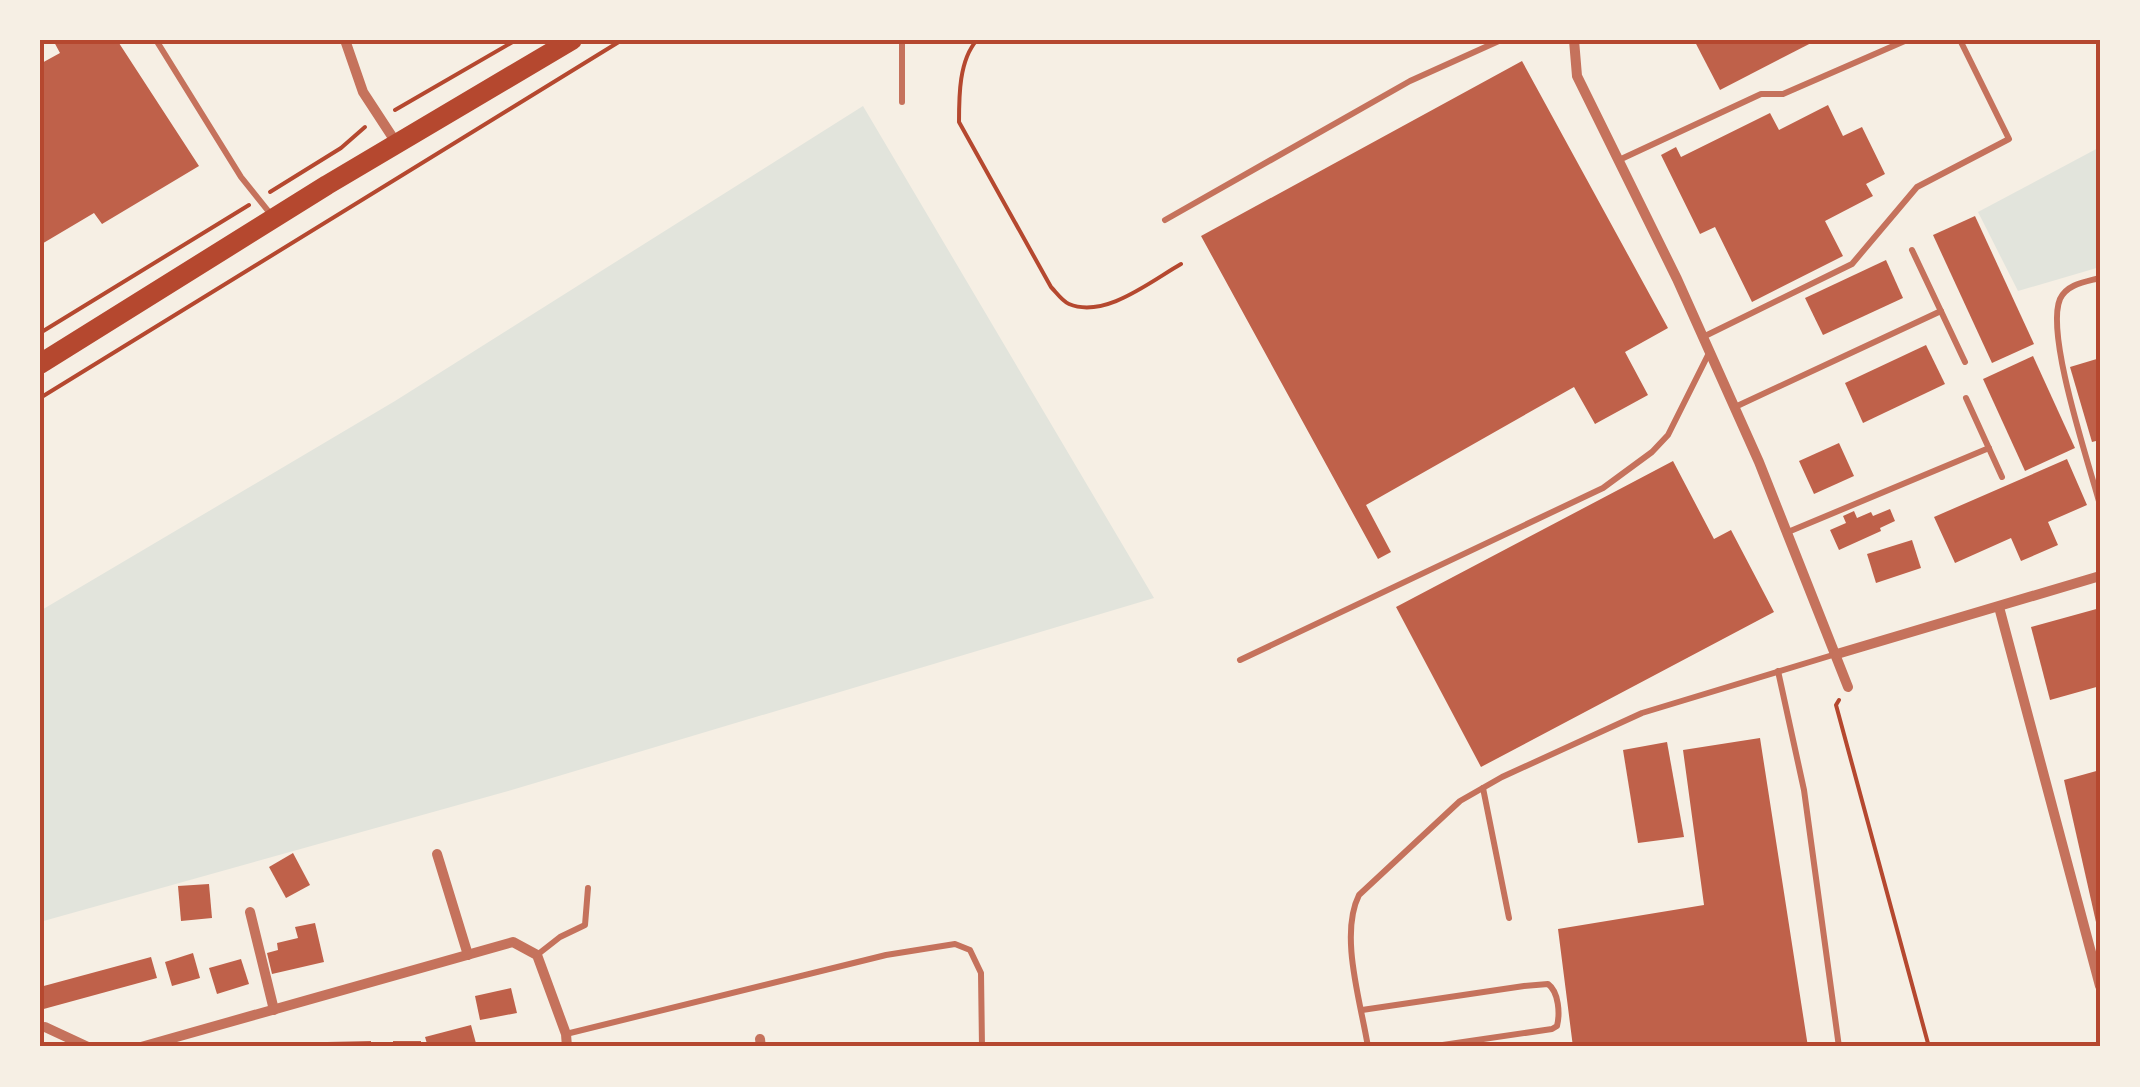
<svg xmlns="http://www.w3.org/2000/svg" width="2140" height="1087" viewBox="0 0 2140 1087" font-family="'Archivo Narrow',sans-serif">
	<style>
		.green { fill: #e2e4dc }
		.building { fill: #bf614a }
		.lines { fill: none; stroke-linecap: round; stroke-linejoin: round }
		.path { stroke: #b5482f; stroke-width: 4 }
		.service { stroke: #c5725c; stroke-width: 6 }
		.minor { stroke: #c5725c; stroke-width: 10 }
		.primary { stroke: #b5482f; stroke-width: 20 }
		.neatline { fill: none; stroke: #b5482f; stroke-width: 4 }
	</style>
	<rect width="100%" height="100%" fill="#f6efe4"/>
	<g class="green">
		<path d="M863,106L1154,598L515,789L40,922V611L395,401Z"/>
		<path d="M2100,147V267L2018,291L1978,212Z"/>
	</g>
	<g class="building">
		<path d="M53,40H117L199,166L102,224L94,213L40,245V176L43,174L40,169V64L60,53Z"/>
		<path d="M1694,40H1817L1720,90Z"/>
		<path d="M1522,61L1668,328L1625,352L1648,395L1595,424L1574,387L1366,505L1391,552L1378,559L1201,236Z"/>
		<path d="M1828,105L1843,136L1862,127L1885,174L1866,184L1873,196L1825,221L1843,256L1752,302L1715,227L1700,234L1661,155L1676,147L1681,157L1770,113L1779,130Z"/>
		<path d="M1975,216L2034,344L1992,363L1933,235Z"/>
		<path d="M1886,260L1903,298L1823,335L1805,298Z"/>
		<path d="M1926,345L1945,384L1863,423L1845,383Z"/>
		<path d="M2033,356L2075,448L2025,471L1983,379Z"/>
		<path d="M2100,358V440L2092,442L2070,367Z"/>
		<path d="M1839,443L1854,476L1814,494L1799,461Z"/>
		<path d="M2067,459L2087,505L2048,522L2058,545L2021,561L2011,538L1955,563L1934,517Z"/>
		<path d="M1673,461L1714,539L1731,530L1774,612L1481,767L1396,607Z"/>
		<path d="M1890,509L1895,521L1880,528L1881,531L1839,550L1830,530L1846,523L1843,516L1854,511L1857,518L1871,512L1873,516Z"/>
		<path d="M1912,540L1921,568L1876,583L1867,554Z"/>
		<path d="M2100,608V686L2050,700L2031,627Z"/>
		<path d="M1760,738L1808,1047H1573L1558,929L1704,905L1683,750Z"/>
		<path d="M1667,742L1684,837L1638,843L1623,750Z"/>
		<path d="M2100,770V931H2098L2064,780Z"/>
		<path d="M293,853L310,885L286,898L269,867Z"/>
		<path d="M209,884L212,918L181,921L178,886Z"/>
		<path d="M315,923L324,962L272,974L267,953L278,950L277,943L298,938L295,927Z"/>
		<path d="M193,953L200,978L172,986L165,962Z"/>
		<path d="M151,957L157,978L40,1010V987Z"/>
		<path d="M241,959L249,984L217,994L209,968Z"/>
		<path d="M511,988L517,1013L480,1020L475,996Z"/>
		<path d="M471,1025L477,1047H428L425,1037Z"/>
		<path d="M371,1041V1047H327V1042Z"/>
		<rect x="393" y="1041" width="28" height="6"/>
	</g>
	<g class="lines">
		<g class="path">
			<path d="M977,40C959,60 959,96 959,122L1051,287C1056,292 1062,301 1069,304C1105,319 1151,281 1181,264"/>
			<path d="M395,110L516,40"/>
			<path d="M270,192L341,148L365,127"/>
			<path d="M40,333L249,205"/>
			<path d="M40,398L622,40"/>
			<path d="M1839,700L1836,705L1929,1047"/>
		</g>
		<g class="service">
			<path d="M156,40L241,177L273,217"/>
			<path d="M902,102V40"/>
			<path d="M1619,160L1761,94H1783L1907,40"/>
			<path d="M1165,220L1410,81L1501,40"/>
			<path d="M1912,250L1965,362"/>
			<path d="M2100,278C2085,282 2067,284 2060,299C2045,334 2089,464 2100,505"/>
			<path d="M1703,337L1852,264L1917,187L2009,139L1960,40"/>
			<path d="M1966,398L2002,477"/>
			<path d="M1735,407L1941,311"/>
			<path d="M1788,532L1989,448"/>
			<path d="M1240,660L1603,488L1652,452L1668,435L1709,353"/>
			<path d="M1778,671L1804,790L1839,1047"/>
			<path d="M1483,788L1509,918"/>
			<path d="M537,955L560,937L585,925L588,888"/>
			<path d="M1362,1010L1524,986L1548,984C1559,992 1560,1014 1557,1026L1552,1029L1429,1047"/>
			<path d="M566,1034L886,955L955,944L970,950L981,973L982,1047"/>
			<path d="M1368,1047C1361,1003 1339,935 1359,895L1460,801L1502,777L1642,713L1836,654"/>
		</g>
		<g class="minor">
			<path d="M345,40L363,92L397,144"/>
			<path d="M1574,40L1577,76L1677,279L1759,462L1848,687"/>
			<path d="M1999,607L2100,986"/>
			<path d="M1837,654L2100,576"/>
			<path d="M437,854L468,955"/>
			<path d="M250,912L274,1010"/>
			<path d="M45,1027L88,1047"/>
			<path d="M760,1039L761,1047"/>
			<path d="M141,1047L513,942L537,955L566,1034L567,1047"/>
		</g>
		<path class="primary" d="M40,364L327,185L572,40"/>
	</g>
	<rect width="2140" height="1087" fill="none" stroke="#f6efe4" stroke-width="85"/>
	<rect x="42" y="42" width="2056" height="1002" class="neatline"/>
</svg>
